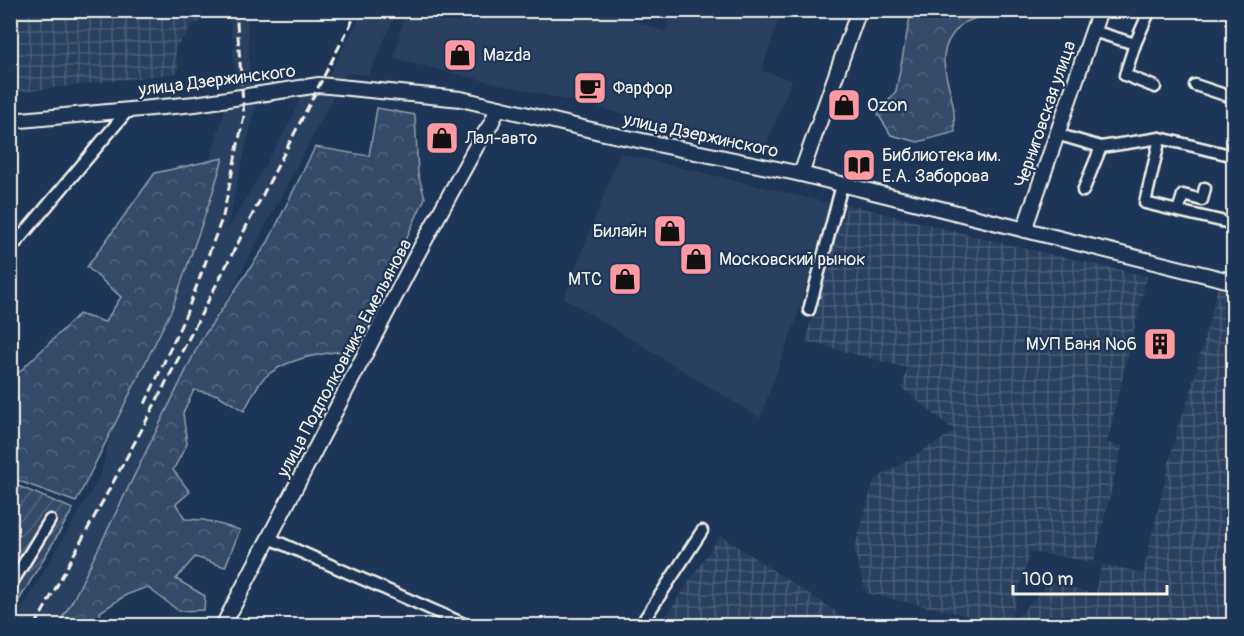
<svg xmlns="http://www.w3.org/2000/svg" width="1244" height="636" viewBox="0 0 1244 636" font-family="Pangolin,sans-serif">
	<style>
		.built { fill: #2a4060 }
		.industrial { fill: url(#industrial-grid) }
		.forest { fill: url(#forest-crowns); stroke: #949ea8; stroke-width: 1.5 }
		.garden { fill: url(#garden-furrows); stroke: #949ea8; stroke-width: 1.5 }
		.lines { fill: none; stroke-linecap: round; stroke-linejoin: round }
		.stream { stroke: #9aa2ab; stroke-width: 3 }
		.minor-casing { stroke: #f4f1e8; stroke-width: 15 }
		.major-casing { stroke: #f4f1e8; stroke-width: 18 }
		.minor { stroke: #1d3557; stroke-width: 10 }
		.major { stroke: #1d3557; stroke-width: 14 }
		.rail { stroke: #f4f1e8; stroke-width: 3; stroke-dasharray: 9 4.5; stroke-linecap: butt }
		.labels { text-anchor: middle; stroke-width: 4.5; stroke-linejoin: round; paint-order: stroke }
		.poi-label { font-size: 18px; fill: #f4f1e8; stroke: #1d3557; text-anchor: start }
		.street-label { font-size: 18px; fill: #f4f1e8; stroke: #1d3557 }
	</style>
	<defs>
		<pattern id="industrial-grid" width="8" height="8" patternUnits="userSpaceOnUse" patternTransform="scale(1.5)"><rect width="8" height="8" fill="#2a4060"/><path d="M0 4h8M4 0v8" fill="none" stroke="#4a5c77"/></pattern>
		<pattern id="forest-crowns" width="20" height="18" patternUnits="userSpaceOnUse" patternTransform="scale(1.5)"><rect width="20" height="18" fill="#354a67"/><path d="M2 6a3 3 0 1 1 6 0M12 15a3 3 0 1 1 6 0" fill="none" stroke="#53657d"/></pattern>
		<pattern id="garden-furrows" width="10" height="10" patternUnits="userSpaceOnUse" patternTransform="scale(1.5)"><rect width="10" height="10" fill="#354a67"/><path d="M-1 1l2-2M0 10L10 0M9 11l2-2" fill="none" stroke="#53657d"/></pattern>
	</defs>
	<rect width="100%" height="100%" fill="#1d3557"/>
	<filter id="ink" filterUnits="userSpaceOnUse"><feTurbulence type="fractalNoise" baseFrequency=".0167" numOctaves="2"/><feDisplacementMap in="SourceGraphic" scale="12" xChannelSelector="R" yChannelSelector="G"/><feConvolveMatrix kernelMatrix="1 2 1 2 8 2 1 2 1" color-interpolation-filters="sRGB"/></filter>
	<g filter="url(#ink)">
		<g class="built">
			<path d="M469,10L607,11L665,32L673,11H781L762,71L792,80L764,151L687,133V129L394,59L405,11H451L467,15Z"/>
			<path d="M229,11H247L250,79L256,80V103L226,232L290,122L304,89L322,88L363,11H397L369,75L346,73L161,425L62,625L12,626L101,474L112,425L167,304L227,101H233L236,74L233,49L239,45L238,35L232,38Z"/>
			<path d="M620,153L829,203L797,318L760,418L564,298Z"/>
		</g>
		<g class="industrial">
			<path d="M10,11L11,10L223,11L193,25L175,49L179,73L11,93Z"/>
			<path d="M847,204L1010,245L1147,276L1107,443L1122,446L1094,562L1030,552L1009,625L866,593L854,550L874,480L955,431L902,388L907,368L805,341Z"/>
			<path d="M1218,286L1234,291V610L1229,625H1010L1049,582L1094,594L1102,564L1143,573L1178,425L1189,397Z"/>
			<path d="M720,535L839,614L844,625H660Z"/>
		</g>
		<g class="forest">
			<path d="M935,10L986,11C979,20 966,19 959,27C934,52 946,71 952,100C955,110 954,122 955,132L918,142L891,135L878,114L896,91L910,17Z"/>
			<path d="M377,108L415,115L418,174L425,198L355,349C326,354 286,356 263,379C255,388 250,401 244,411L218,395L194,390L183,413L187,444L173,470L190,492L176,504L185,519L204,520L240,530L225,567L195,557L176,579L205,596L204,610L179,611L147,587L126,595L100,612L102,625H58L73,600L201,340L268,242L315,147L369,156Z"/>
			<path d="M223,158L211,198L172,309L76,502L11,478V380L79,314L105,322L121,297L87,267L155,173Z"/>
		</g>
		<path class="garden" d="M11,483L73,509L11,614Z"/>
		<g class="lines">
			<path class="stream" d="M1229,626L1234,610"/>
			<defs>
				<g id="minor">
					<path d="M1093,31L1135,44L1150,10"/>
					<path d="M1135,44L1125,75L1155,87"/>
					<path d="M1195,85L1234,98"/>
					<path d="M1056,134L1101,147L1083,191"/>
					<path d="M1101,147L1160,138"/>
					<path d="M1205,188L1202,200L1183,195L1178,211L1234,224"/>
					<path d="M1178,211L1145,203L1160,138L1234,156"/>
					<path d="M10,250L129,109"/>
					<path d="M809,310L842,185"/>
					<path d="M269,538L469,626"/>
					<path d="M10,586L50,520"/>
					<path d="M640,626L702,531"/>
				</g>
				<g id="major">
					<path d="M10,121L195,104L319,85L461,99L604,133L801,174L1234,282"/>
					<path d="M801,174L859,10"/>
					<path d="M1024,230L1100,10"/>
					<path d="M223,626L414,260L477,145L491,124L498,108"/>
				</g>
			</defs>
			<use href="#minor" class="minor-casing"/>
			<use href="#major" class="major-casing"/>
			<use href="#minor" class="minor"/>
			<use href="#major" class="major"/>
			<g class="rail">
				<path d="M145,404L186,314L223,216L244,116L236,10"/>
				<path d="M35,626L142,429L358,10"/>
			</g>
		</g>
	</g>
	<defs>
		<symbol id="shop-square" viewBox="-11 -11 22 22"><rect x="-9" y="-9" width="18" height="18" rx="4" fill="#ff9aa2" stroke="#1d3557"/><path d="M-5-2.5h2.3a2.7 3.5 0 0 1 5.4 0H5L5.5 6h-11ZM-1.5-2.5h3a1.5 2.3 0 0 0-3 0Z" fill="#111"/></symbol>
		<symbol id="cafe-square" viewBox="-11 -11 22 22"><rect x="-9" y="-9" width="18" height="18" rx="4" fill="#ff9aa2" stroke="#1d3557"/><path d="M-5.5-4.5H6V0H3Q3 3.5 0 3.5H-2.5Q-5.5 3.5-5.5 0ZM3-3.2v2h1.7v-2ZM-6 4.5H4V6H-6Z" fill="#111"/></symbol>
		<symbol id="library-square" viewBox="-11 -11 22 22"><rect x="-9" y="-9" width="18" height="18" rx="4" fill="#ff9aa2" stroke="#1d3557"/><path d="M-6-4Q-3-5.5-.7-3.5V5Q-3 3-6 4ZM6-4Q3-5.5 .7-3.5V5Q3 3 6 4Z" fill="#111"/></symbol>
		<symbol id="building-square" viewBox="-11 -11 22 22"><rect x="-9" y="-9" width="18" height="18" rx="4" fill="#ff9aa2" stroke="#1d3557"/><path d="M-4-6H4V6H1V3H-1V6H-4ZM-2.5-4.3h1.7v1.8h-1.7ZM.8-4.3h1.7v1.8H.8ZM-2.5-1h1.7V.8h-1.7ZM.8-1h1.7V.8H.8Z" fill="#111"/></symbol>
	</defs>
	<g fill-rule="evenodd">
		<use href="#shop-square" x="441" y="36" width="38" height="38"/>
		<use href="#cafe-square" x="571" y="69" width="38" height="38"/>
		<use href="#shop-square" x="825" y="86" width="38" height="38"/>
		<use href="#shop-square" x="423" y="119" width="38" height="38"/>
		<use href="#library-square" x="840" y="146" width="38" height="38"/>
		<use href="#shop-square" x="651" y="212" width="38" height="38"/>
		<use href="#shop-square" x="677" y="240" width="38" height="38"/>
		<use href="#shop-square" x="606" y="260" width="38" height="38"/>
		<use href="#building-square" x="1141" y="325" width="38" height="38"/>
	</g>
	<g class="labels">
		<g class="poi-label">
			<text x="483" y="61">Mazda</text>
			<text x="613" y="94">Фарфор</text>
			<text x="867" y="111">Ozon</text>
			<text x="465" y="144">Лал-авто</text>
			<text x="882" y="161">Библиотека им.<tspan x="882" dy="21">Е.А. Заборова</tspan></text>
			<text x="647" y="237" text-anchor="end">Билайн</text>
			<text x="719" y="265">Московский рынок</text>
			<text x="602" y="285" text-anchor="end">МТС</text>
			<text x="1137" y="350" text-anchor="end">МУП Баня №6</text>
		</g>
		<g class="street-label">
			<text transform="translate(217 80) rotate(-7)" y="6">улица Дзержинского</text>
			<text transform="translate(1045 114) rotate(-71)" y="6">Черниговская улица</text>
			<text transform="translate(701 135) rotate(12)" y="6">улица Дзержинского</text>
			<text transform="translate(344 358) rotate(-62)" y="6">улица Подполковника Емельянова</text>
		</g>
	</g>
	<rect width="1244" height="636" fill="none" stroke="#1d3557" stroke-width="36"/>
	<rect x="18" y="18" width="1208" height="600" fill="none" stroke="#f4f1e8" stroke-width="2" filter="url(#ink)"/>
	<path d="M1013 585v9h154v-9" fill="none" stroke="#f4f1e8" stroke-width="3"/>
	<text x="1022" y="585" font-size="18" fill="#f4f1e8" stroke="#1d3557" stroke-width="4.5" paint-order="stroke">100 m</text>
</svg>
